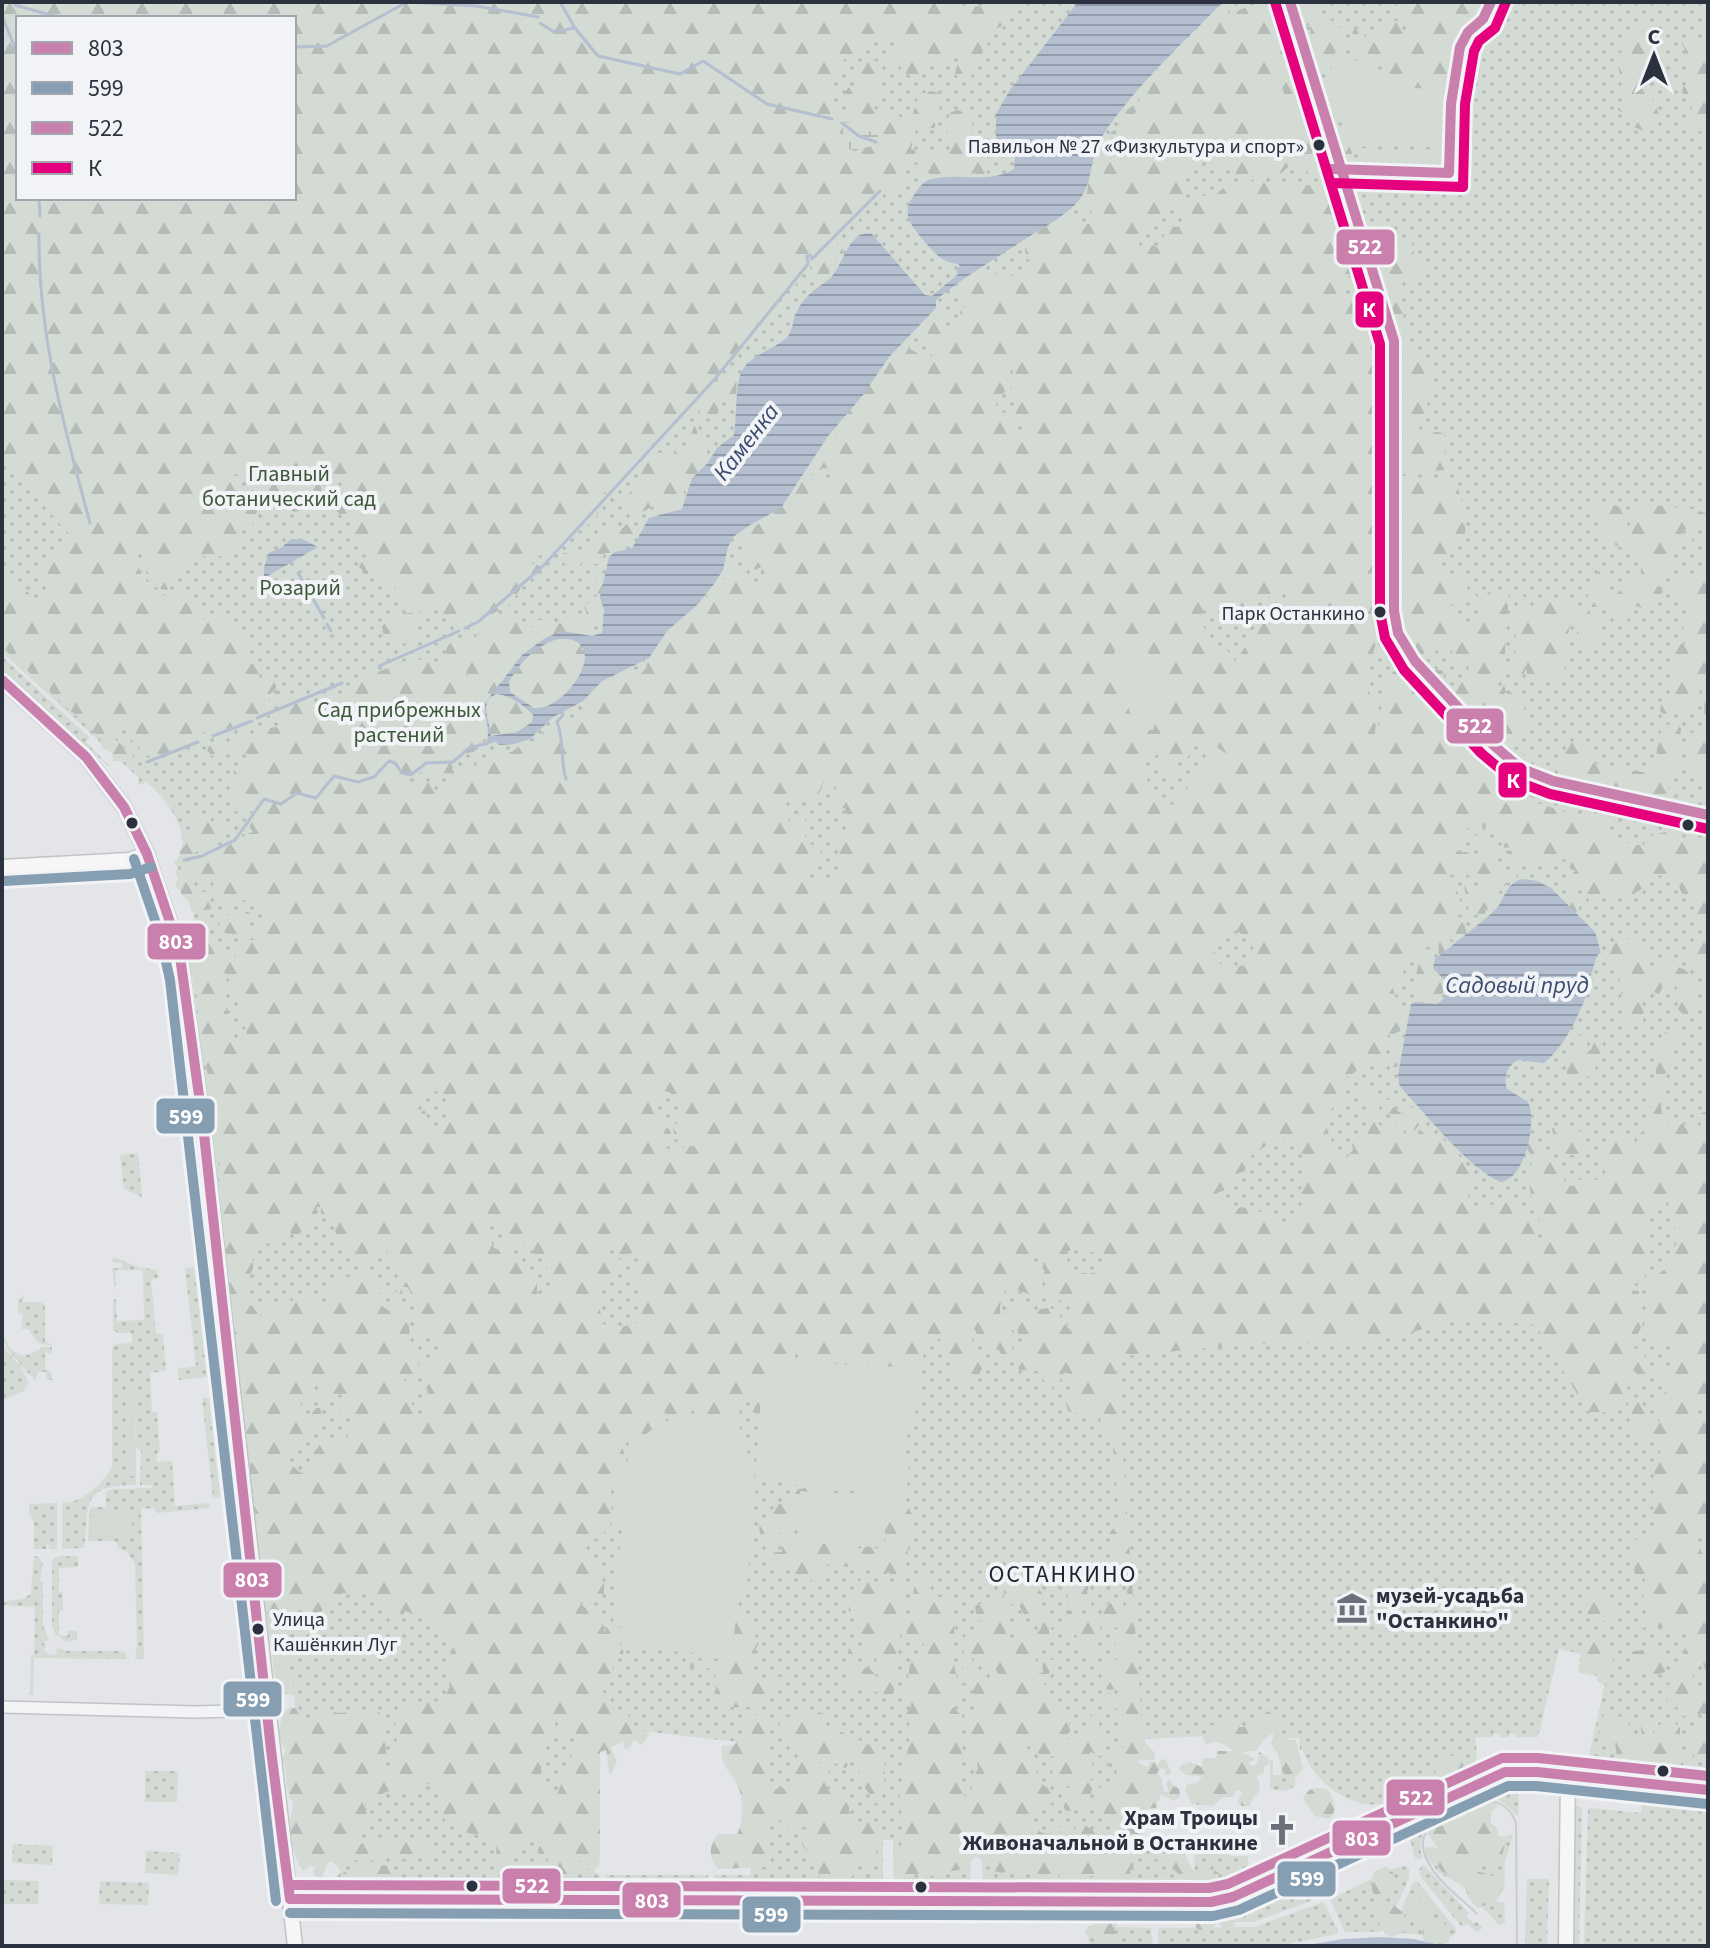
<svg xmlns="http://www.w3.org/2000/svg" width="1710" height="1948" viewBox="0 0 1710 1948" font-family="'Source Sans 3',sans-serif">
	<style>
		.green { fill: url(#green-dots); fill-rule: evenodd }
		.forest { fill: url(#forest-firs); fill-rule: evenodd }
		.wetland { fill: url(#wetland-marsh) }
		.pitch { fill: #d3dbd4 }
		.water { fill: url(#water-rules); fill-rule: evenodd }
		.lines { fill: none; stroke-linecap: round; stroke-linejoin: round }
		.stream { stroke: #b4bfd0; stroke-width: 3 }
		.street-casing { stroke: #c2c3c6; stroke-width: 14 }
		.secondary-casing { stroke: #c2c3c6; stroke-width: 17 }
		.street { stroke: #f2f3f4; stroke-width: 11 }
		.secondary { stroke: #f6f6f6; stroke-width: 14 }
		.tram { stroke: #cbcccf; stroke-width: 2 }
		.bus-1-casing { stroke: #f1f3f6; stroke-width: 16 }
		.bus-2-casing { stroke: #f1f3f6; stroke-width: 16 }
		.bus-3-casing { stroke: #f1f3f6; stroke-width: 16 }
		.bus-4-casing { stroke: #f1f3f6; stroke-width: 16 }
		.bus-1 { stroke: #ca80ad; stroke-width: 10 }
		.bus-2 { stroke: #869eb2; stroke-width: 10 }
		.bus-3 { stroke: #ca80ad; stroke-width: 10 }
		.bus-4 { stroke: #e5007d; stroke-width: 10 }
		.bus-dot { fill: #2c313f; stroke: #f1f3f6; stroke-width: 3 }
		.labels { text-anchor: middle; stroke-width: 8; stroke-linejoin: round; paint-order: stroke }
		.bus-label { font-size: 20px; fill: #2c313f; stroke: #f1f3f6; text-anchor: end }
		.park-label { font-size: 22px; fill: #3d593a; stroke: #f1f3f6 }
		.poi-label { font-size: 22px; font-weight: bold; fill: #2c313f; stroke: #f1f3f6; text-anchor: start }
		.water-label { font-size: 24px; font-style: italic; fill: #3a4c6f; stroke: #f1f3f6 }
		.neighbourhood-label { font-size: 24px; letter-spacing: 2px; fill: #1e2230; stroke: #f1f3f6 }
		.line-badge { stroke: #f1f3f6; stroke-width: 3 }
		.badge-label { font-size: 22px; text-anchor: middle; font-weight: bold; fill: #fff }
	</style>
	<defs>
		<pattern id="green-dots" width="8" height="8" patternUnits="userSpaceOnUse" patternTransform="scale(2)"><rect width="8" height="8" fill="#d3dbd4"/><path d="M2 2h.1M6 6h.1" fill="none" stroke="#b5bcb7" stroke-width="1.8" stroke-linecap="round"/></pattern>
		<pattern id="forest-firs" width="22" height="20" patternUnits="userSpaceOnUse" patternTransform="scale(2)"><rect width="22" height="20" fill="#d3dbd4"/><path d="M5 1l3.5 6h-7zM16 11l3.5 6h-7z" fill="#b5bcb7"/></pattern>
		<pattern id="wetland-marsh" width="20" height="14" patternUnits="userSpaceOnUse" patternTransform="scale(2)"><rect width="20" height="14" fill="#d3dbd4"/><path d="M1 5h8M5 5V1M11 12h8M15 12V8" fill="none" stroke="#b5bcb7"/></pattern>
		<pattern id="water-rules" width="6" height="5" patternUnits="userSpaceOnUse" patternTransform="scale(2)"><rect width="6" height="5" fill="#b4bfd0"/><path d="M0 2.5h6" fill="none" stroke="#939caa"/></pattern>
	</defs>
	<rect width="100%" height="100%" fill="#e3e5e8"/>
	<g class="green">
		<path d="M2,2H1708V1776L1648,1769L1650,1754L1644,1768L1590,1761L1589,1756L1606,1678L1578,1672L1581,1654L1559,1649L1538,1737H1516V1734H1510L1509,1737H1500V1734H1494L1493,1737H1475C1476,1745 1478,1754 1475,1762C1471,1773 1450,1780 1440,1785C1425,1792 1404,1805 1390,1806C1387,1807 1383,1804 1380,1804C1351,1809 1313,1782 1303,1750H1300L1299,1738H1286L1295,1747V1783L1294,1787L1285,1791L1270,1789V1760H1273V1775H1281L1282,1750H1273V1733L1145,1739V1760L1132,1761L1136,1851H1157L1158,1838L1173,1837L1175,1864H1183V1839H1186V1885H983L981,1840H970L971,1885H894L893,1840H883V1885H716L714,1875H751V1788L755,1744L598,1726L595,1874L600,1875L599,1884H556L552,1881L548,1884L336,1882V1877L341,1871L330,1859L296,1718L294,1695L279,1694L260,1528L255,1520L263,1602L193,982L185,946L196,943L194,915L175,871L178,868L174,863C197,839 167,798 146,782L141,785L138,784L139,778L2,652ZM18,18H294V198H18Z"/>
		<path d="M2,656L89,737L86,742L114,771L2,670Z"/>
		<path d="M138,1153L142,1197L124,1189L120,1155Z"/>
		<path d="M113,1257L138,1267L157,1270L158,1278L151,1279L156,1333L163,1334L166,1369L165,1371L150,1373L152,1412H157L160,1452L157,1453V1462L172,1461L175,1506L209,1503L210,1508L157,1513L153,1508L141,1509L144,1659H135L137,1645L135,1563L127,1552L118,1548L116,1541H88L89,1512L91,1507H106V1492L112,1489L152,1488V1485H140L141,1451L136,1448L135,1383H126L127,1475L136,1476V1485C79,1485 90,1505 84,1548L62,1549V1503C82,1503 104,1484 112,1466V1348L116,1344L132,1343V1333H118L113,1330V1300L116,1299L117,1321L144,1320L143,1270H116L115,1290L112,1268H122V1263L112,1262Z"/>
		<path d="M194,1267L207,1377L179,1380L177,1369L196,1366L185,1268Z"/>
		<path d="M24,1295L22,1302H40L45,1305V1341L52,1345C34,1345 37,1339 28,1329H21L23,1315L18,1312V1302Z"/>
		<path d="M2,1337H5C9,1356 28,1361 41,1347H52V1354L45,1352V1368L52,1373V1380H47L46,1372H38L35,1380L8,1350Z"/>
		<path d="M2,1346L27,1373L29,1376L20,1367L29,1382L24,1391L2,1401Z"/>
		<path d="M202,1398H209L220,1497L213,1498Z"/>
		<path d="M57,1503V1549H49L48,1540L46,1549H34V1523L29,1513V1504Z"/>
		<path d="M34,1556L39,1557L43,1564L40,1581L43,1582V1625L49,1641H43L46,1648L43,1649L46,1651L43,1652L48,1653L49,1656L50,1653L52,1656L55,1653L56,1656L57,1648L69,1651H119L125,1653L127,1659L34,1658L33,1695L28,1694L30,1693L31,1655H34L35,1607L2,1605V1602L23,1599L31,1594Z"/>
		<path d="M61,1556H78V1567L59,1568V1592L63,1593V1610L59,1611V1635L68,1636V1631H77V1640L66,1642L55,1634L52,1625V1563L54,1558Z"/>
		<path d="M145,1771H178L177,1802H145Z"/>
		<path d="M1519,1778L1518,1816C1510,1810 1505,1801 1494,1798C1483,1796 1473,1800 1463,1804C1438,1814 1415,1826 1422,1857L1419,1860L1415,1858L1406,1824L1503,1780Z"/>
		<path d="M1642,1800L1708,1807V1946H1584L1588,1809L1590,1808L1641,1813Z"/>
		<path d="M1575,1805L1582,1808L1579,1946H1573Z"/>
		<path d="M1513,1834L1505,1862L1504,1891L1497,1892V1902H1504L1505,1923L1499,1925L1464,1887L1438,1872L1428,1858L1442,1852Z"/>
		<path d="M1197,1837H1220L1222,1853L1230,1854V1856H1248V1866L1253,1872L1222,1884L1195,1885L1194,1839Z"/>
		<path d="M13,1844L53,1846L52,1865L12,1863Z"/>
		<path d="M146,1851L180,1853L178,1875L145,1873Z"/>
		<path d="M1423,1864L1469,1913L1466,1916L1474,1924L1477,1922L1483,1927L1477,1933L1468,1924L1461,1926L1420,1876L1419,1870Z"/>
		<path d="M1405,1866L1409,1869V1878L1387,1927L1380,1932H1345L1330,1899L1397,1867Z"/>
		<path d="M605,1875H708V1882L705,1885L608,1884Z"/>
		<path d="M1294,1876L1307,1887L1318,1886L1321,1897L1254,1922H1081L1067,1914V1911H1211L1228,1907Z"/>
		<path d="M1527,1879H1549L1547,1946H1525Z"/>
		<path d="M2,1880L39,1881L38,1904H2Z"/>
		<path d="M100,1881L149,1883L148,1905L99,1904Z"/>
		<path d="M1417,1881L1456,1929V1933L1449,1938L1394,1932L1393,1930L1413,1883Z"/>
		<path d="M1323,1902L1338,1930L1337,1934L1279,1946H1158V1930L1161,1928L1255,1927Z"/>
		<path d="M934,1914V1921H803V1915Z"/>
		<path d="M1088,1926L1151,1928L1153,1946H1090L1085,1930Z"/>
	</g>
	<g class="forest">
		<path d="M2,2H954L962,8C970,4 973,7 981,6C995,3 1007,2 1022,2L1018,7L1006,8L1004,25L991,31V38L982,52L986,59L972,66L973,73L969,80L960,79L955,74L959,58L956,55L945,65L928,66L919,76L905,74L899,65L892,72L886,70L884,63L890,55L894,56L899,64L895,48L899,35L892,33L882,39L873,37L855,60L844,59L841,75L828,84L831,93L829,98L840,106L841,117H844L847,104L844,93L849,87L854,86L860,89L861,86C851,71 858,60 875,60L883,73L878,85L880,95L871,102L872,108C886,114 890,108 905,120L912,118L916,102L921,94L931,91L939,93L940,115L934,128L916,129L911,149L915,150L916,158L902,167V189L894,195L888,188L882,197L876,199L871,206H866C865,217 854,226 843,227L837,245H842L843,252L837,261L830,263L829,274L816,281L811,279L812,264C801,269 802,283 791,288L785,286C784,305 757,318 753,337L742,343L736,357L727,356L722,374L711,380L709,388L719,387L722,376L728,374L737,381L736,397L729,402L721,401L718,412L708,419L700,413L699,405L704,393L694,408L682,413L669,432L652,444L648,454L632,468L634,475L631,479L603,493C599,510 598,532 574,524C566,543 547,551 531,561L532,564L541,566V572L524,584L509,605L463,629L454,626L445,615L429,605L423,612L426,616L417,619L418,633L412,642L401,644L383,633L382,626C399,614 402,613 422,612C412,610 409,601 400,599L394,586L385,584L379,573L368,576L359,567L360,561L370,553L359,543L348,517L340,515L336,510L340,499L345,494L343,485L315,463L313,467C321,482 328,499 314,513L304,511V502L300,500L299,511L294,512L287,507V517L280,519L276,509L269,514L262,511L259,499L264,490L255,484L258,475L248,478L242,468L233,466L230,474L239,477L242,484L231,494V500L241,508L252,506L257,511L253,525L243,530H233L241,533L239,550L217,557L191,556L181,567L177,583L166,590L157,588L147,579L146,563L140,559L145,551L139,552L136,557L140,572L154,596L180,594L198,610L201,619L222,616C227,622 238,626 242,633C252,648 235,652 258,668L260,680L264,681L276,678L278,682L275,690L269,695L270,715L260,720L243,722L213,737L204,732C197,742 194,744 182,745C173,757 155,759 141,754L139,745L129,738L125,725H120L114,738L133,755V759L129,762L113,761L112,752L102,748L100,738L2,647V579L9,575L42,605L50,593L34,572L72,537L2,460ZM18,18H294V198H18Z"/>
		<path d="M1284,2H1318L1319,19L1327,17C1330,20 1334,22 1338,25C1358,39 1332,54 1324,64L1321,54L1317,57L1313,56L1310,27L1314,23L1304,27L1307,42L1311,47L1308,54L1310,66L1306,67L1303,51L1294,53L1284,16L1287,12Z"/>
		<path d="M1379,2H1492L1490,5L1492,8L1500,4L1505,7L1497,29L1473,52H1464L1466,62L1454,71L1463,85L1453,93L1387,86L1384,80L1386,72C1372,56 1365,64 1353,58L1351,38L1354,29H1360L1370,44L1377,34L1396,20L1404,31V38L1405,40L1409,38L1399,5Z"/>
		<path d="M1259,3C1277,11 1282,41 1286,58L1291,61L1300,99L1328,118H1336V122L1329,130L1335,141L1338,138L1336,131L1340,130C1347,135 1347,139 1350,147C1355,164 1361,184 1334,185L1312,132L1308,142L1313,147L1311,157L1316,160L1321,174L1312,179L1304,165L1297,168L1290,165L1276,178L1258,177L1250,181L1233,172L1231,159L1220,167L1205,162L1203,153L1191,147L1187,152L1191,162L1182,177L1185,187L1183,199L1196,202L1200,196L1215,195L1227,185L1242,181L1322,186C1333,195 1336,216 1334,231C1345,239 1346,244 1344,257L1350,260L1352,272L1345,281L1344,294L1351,300H1358C1377,352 1378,411 1374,466C1372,497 1375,529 1375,559V567L1367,577L1375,595L1377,642L1368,664L1373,680L1367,688L1374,701L1365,707L1374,712L1377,719L1374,737H1378L1382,734L1379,725L1382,719L1387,718L1381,709C1383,698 1383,689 1385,678L1395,671C1404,674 1405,685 1415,687L1441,712L1442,730L1469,751L1473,760L1494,775L1498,784L1510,795L1573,814L1575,817H1604L1608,823L1609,835L1633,845H1643L1651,836L1673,830L1684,838L1708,846V925L1695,923L1693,916L1696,909L1684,898L1678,884L1670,878L1654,874L1648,867L1646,869L1649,881L1646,886L1632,895L1629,903L1627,904L1622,898L1607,896L1590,908L1587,906L1589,900L1586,891L1579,890L1577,892C1581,900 1582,908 1574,913L1563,905L1570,877L1575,871L1570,867L1569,860L1564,859L1554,866L1542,863L1536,869L1525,861L1509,865L1504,862L1506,856L1513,848L1501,847L1503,836L1495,833V826L1501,819L1499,813L1493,825L1466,829L1462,842L1455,845L1459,853L1467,852L1478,857L1480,848L1469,840V834L1487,838L1499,863L1498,872L1515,870L1517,878C1501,885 1498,893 1494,907L1486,910L1484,915L1487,920L1480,927L1477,923L1478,914L1470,916L1464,886H1471L1480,893L1484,889L1481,883L1474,882L1466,873L1450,875L1460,898L1458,916L1463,919L1467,935L1457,943L1446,936L1449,951L1438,957L1439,946L1436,944L1423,949L1421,958L1408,961L1399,981L1392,985L1397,1002L1394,1008L1404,1009L1409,1021C1406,1028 1396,1035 1388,1035L1387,1039L1391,1042L1400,1040L1402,1044L1399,1052L1398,1066L1391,1068V1052L1387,1048L1385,1058L1387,1068L1385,1072H1379L1377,1063L1357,1070L1349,1077L1338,1074L1347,1082L1343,1102L1329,1110L1324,1121L1337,1155L1344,1161L1353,1150L1352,1143L1363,1137V1132L1369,1124V1116L1364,1109L1371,1106V1099L1352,1098L1353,1088L1364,1083L1369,1095L1378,1094L1377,1102L1380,1103L1378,1117L1371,1118L1380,1125V1133L1396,1123L1395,1116L1383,1112L1384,1100H1390L1392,1107L1404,1115L1412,1107L1421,1110L1424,1118L1415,1130L1403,1129L1405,1137H1413C1423,1128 1429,1136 1441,1134L1446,1144H1452L1470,1173L1469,1184L1475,1191L1469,1194L1467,1200L1471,1206C1487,1209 1501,1200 1519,1202L1536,1227L1535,1237L1539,1242L1547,1238C1545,1228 1540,1224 1537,1215C1529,1197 1527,1177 1533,1158L1527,1149L1529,1141L1536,1139C1546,1159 1561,1164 1566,1186H1573L1578,1180H1598L1605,1175V1166L1600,1158C1601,1139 1609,1138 1626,1135L1637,1147V1137L1644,1130L1648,1131L1650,1128L1647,1125L1646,1116L1652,1106L1649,1088L1652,1081L1661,1080L1665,1085L1661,1107L1663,1121C1676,1127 1688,1121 1700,1129L1702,1128L1699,1119L1701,1113L1708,1112V1405L1698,1409V1419H1708V1528L1696,1530L1694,1535L1702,1553L1708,1558V1677L1701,1658L1691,1669L1696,1687L1702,1686L1708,1678V1767L1703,1768L1702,1757L1696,1756L1687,1739L1704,1724L1705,1716L1702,1713C1691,1717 1689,1720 1678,1712L1679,1704L1675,1708L1667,1704L1668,1685L1675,1680L1673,1663L1683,1658L1688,1632L1650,1625L1641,1629V1618L1646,1612L1643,1602L1645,1577L1636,1574L1628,1553L1635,1539L1650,1542L1651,1531L1656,1525L1653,1512L1654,1474L1662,1446L1656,1441L1644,1440L1633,1433L1627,1411L1629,1400L1635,1397L1643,1400V1407L1649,1422L1655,1424L1660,1421L1656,1407L1657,1399L1665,1393V1387L1657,1380V1368L1661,1364L1669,1367L1671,1365L1675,1346L1673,1343H1659L1657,1335H1648L1644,1325L1648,1279C1672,1270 1679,1253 1675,1228C1674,1219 1669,1211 1668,1202L1663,1201L1657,1210L1649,1214L1648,1258L1644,1281L1626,1287L1627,1290L1639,1291L1637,1314L1641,1328L1633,1343L1634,1348C1647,1351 1648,1362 1645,1373L1649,1381L1647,1385H1636L1634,1381L1637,1374L1634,1371H1630L1627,1388L1631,1393L1624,1401L1618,1400L1616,1409H1610L1609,1412H1588L1536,1325L1465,1318L1374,1342L1236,1345L1116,1357L1143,1740L1155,1753V1759L1148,1760L1141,1758L1137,1762L1147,1767L1151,1761L1158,1764L1161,1759L1166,1760L1171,1772L1169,1775H1165V1770L1160,1768L1157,1774L1161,1776L1164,1791L1169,1792L1166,1783L1170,1779L1172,1785L1179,1789L1180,1796L1175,1801L1161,1794L1156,1808L1147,1809L1140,1827L1144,1836L1136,1845L1142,1850L1130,1871L1132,1882L1129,1887L1120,1891L1109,1885L1104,1893L1093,1876C1077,1876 1075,1883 1067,1895L1063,1894L1058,1870L1052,1875L1055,1891L1034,1893L1031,1890L1034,1883L1028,1870C998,1870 1002,1881 978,1857H974C960,1878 950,1866 932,1876L915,1874L909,1883L898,1882L894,1856L898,1853L907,1828C892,1803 905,1768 909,1742C910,1733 908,1725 910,1716L906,1714L911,1706L904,1692L908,1681L910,1660L924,1656V1644L907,1639L906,1622L915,1613L913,1596L915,1581L924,1578L930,1579L931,1594L935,1597H947C952,1606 949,1617 954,1625V1665L960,1692L949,1703L961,1715L962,1737L959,1744C965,1757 960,1766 962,1778C962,1783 964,1788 962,1792L969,1802L975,1774L978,1769L977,1764L970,1760L964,1716L968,1711L981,1713L983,1709L976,1701L972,1688L963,1682V1658L972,1659L977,1670L986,1675L990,1681L996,1678L998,1673L995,1669H982L975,1657L964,1653L962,1640L968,1632L984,1628L983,1623L977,1619L975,1606L992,1599L1005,1606L1008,1612L1003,1619L1012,1624L1006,1630L1005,1638L1012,1645L1016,1639L1013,1631L1015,1622H1029L1037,1633L1041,1629L1040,1622L1045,1614H1051L1054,1625L1049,1631L1050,1640L1047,1644L1034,1648L1036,1660L1033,1670L1038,1674L1043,1672L1042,1659L1055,1660L1056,1668L1049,1673L1044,1684L1054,1702L1064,1705C1066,1713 1070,1725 1070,1732L1063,1737L1065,1740L1078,1736L1082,1730H1088L1087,1721L1093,1714L1098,1716C1099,1719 1099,1722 1099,1725C1099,1734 1109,1737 1100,1746L1105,1751V1758L1091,1752L1089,1754L1093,1761L1087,1783L1093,1779L1096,1785L1091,1791L1089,1804L1076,1810L1066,1811L1060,1801L1065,1788H1075L1076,1785L1056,1781L1052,1774L1055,1756L1041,1757L1028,1736L1025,1737L1023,1741L1029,1750L1028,1755C1038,1762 1036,1770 1038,1782L1052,1790L1056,1798L1049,1806C1041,1809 1029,1807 1026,1821L1042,1833L1050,1834L1056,1826L1075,1830L1076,1825L1081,1823L1093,1830L1104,1829L1112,1838L1119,1831C1114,1818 1101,1815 1095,1804L1097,1790L1103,1786L1115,1784V1773L1118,1768L1108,1766L1107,1758L1114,1755L1115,1750L1122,1749L1128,1738L1122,1734L1123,1710L1109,1707L1102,1697L1109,1693L1117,1696L1118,1689L1109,1690L1102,1687L1105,1679L1100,1674L1103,1663L1117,1659L1115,1645L1117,1628L1115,1627L1112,1631L1102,1623L1097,1637L1092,1641L1097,1653L1096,1659H1087L1085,1647L1079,1642C1077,1631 1070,1633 1063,1628L1061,1622L1068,1617L1066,1613L1070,1610C1079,1613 1089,1614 1099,1617L1109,1602L1123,1603L1127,1616H1131L1126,1585L1115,1578L1112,1568L1115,1552L1110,1545V1532L1120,1523L1112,1437L1110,1432L1100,1425L1101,1415L1105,1411L1104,1408L1097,1418C1085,1418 1079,1413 1068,1411L1064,1395L1067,1392L1079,1394L1084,1385L1080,1380L1073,1385L1067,1382L1071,1375L1069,1372L1064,1373L1057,1385L1052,1386V1391L1037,1371L1019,1370L1016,1359L1019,1345L1028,1340L1026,1335L1019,1338L1017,1329L1010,1327L1008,1329L1013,1332L1012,1357L1008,1360L1002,1357L999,1350L982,1347L977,1343L976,1331L973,1329L970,1332L975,1349L985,1363C978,1374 978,1384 963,1385L949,1371L952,1360L943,1351L940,1339H933V1345L925,1351L922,1360L926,1366L921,1369L871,1365L844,1367L842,1363L806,1361L804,1350H799L795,1355V1368L762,1414L748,1411L751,1404L747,1397L740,1401V1411L735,1424L699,1418L700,1411L693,1410L688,1416L682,1415L669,1422L665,1411L663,1427L647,1439L636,1441L634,1437L629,1436L622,1447L624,1453L620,1463L625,1477L611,1491C611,1502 615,1522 606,1531C598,1540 595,1536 586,1549L604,1583V1593L596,1603L580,1604L589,1610L602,1613L604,1633L609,1623L616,1622L621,1628L624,1627L625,1635L620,1644L624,1653L614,1657L611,1682L602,1691L611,1699L609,1712L615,1716L625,1713L629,1716L631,1728L650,1733L642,1745L634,1740L629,1749L624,1748L623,1742L611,1747L617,1762L612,1773L609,1774L606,1750L600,1752V1856L599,1865L595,1869H587L579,1860L576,1862L569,1878C558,1878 550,1866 547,1857L539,1859L538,1848L542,1845L530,1840L518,1841C518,1851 511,1857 512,1868L497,1867L496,1841L489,1837L463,1832L445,1821L437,1782L425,1785L421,1791C405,1791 388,1785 376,1800L365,1798C364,1814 375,1826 355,1837L356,1841L360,1844L390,1834L400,1841L412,1840L419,1842L427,1838L433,1850L429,1856L420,1854L398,1861L388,1857L386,1861L353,1860L346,1866L338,1861L328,1862L322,1878L316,1879L313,1871L315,1867L310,1866L303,1871C295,1859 289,1839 290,1824C290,1817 293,1811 293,1803C283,1789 289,1772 282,1759L286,1750C276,1739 279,1725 284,1712L291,1707L296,1709L300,1716L310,1719L325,1711L340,1713L378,1711C385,1719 388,1758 385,1769L390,1770L393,1766L391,1761L399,1731L394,1721L399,1704C413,1701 429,1705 444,1699L450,1686L447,1679L454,1639L445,1637C439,1621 420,1617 405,1611L401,1622L390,1624L387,1604L369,1592L342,1593L338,1600L325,1605L321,1612L314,1614L308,1610L304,1601L299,1598L296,1601L298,1609L296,1612L280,1611C280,1629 283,1666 294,1680L292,1691L283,1693C281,1683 275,1679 274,1672C270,1626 260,1583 253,1538L258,1532L252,1510L257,1500C255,1496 252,1493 251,1489C246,1478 239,1413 242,1402L239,1398L224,1269C227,1260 219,1202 217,1193C223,1183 216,1173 220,1162L214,1154L212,1133L208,1126L205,1098L209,1080L201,1045L202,1022L191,969L194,955L190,946C194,940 207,938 213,941L215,950L234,963L236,950L245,940H254L256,923L271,916L270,913L256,906L255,898L226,904L222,893L221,900L217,901L214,897L215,891L212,879L208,884H203L199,877L193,881L199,893L210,891L211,909L195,912L190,910L191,901L183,897L180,890L175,887L181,867C198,857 218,851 236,842C243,838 244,834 253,832L248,824L253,813L251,810L261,798L251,803L243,813L236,812L229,787L235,769L249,770L244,761L247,755L232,752L224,757L222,750L218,755L212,756L207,750L211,743L216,741L227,744C232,735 239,727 251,731L247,739L250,744L255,736L266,728L278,727V713L284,706L274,704L273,695L279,690L289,692L292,699L310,702L318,705L326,714L335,708L328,703L331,697L341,695L343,689L353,690L365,677L411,659L432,661L449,666L456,676L465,678L468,675L465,671L456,669L447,664C448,659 446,655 446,650C448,639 467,638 475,638C487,619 492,612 516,618L522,628L527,630C536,626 536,616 548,621L551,632L556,623H565L571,618L579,621L587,615L584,606L597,596C593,590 590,582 598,577L604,579L607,620L600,625L594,620L587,626L589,632L603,635L581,649L585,651L588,675L533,724L520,732L487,738L479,742L474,752L461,754L453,764L452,773L431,774L425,770L407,780L409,792L415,782L422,781L431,784L435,791C450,790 452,772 467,767L473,774L478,773L476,764C485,756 500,752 512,752L523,742L539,741L544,730L551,725L550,717L561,712L564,720L570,722L587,712L585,699L593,690L598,689L600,683L620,673V668L626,667L628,673L643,672L647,666L644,657C657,642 687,601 707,601L709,585L731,576L732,573L725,576L719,570L722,561C734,558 751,573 754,585L759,583L762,567L754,570L745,566V552L750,548L745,540L737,536L736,529L742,526L751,528L764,521L793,492L799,471L815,476L817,482H826L833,473L832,468L813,469L809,462L825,436L844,434L841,426L845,413L903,338L909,339L910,349L922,356H932L933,343C919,340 918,332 919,319L933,310L941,314L947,326L958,324L961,308L968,305L972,298L964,299L958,295L960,283L974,270L986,269L990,275L996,273L1000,279L1005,280L1009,275L1022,276L1034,265L1033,261L1028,260C1027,255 1023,248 1026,242C1031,232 1069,211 1081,214L1080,222L1084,225L1092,223L1091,206L1080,208L1078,204L1087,193L1091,163L1096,164L1091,156C1100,140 1106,137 1119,126L1115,115L1134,106L1136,112L1131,118L1130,123L1145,110L1139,102L1140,97L1147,91C1141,80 1149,76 1158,71L1160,64L1171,55L1177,59L1182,56L1178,48L1181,43L1191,40L1208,10L1224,4L1229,6L1228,14L1231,19L1239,10ZM1175,207L1185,215L1178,227H1169L1163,238L1167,246L1163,251L1154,245L1137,251L1144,229L1154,227ZM1012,364L1014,367L1010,386L1016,398L1015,413L1024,427L1023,436L1019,434L1013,418L1003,412L995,414L993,409L1007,388L1005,374L1010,371ZM1285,592L1288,595L1292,614L1288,616L1278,604L1274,611L1261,615L1256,629L1257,640L1249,641L1234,663L1230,661V653C1224,648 1216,647 1209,642L1211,634L1199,623L1203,610H1217L1227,603L1248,613L1255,609L1257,598L1282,596ZM1192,746H1206L1204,754L1208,759L1192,792L1178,795L1174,804L1170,805L1166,799L1149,787L1142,759L1144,755L1154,757L1158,754L1160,769L1170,775L1173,774L1177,761L1189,756ZM833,781L837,790L833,793V806L837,809L845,808L848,819L845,822L847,836L844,837L838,832L831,835L833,841L839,846L838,863L841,877L836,881L828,879L812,885L808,880L812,867L820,864L823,858C821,846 812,847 805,840V815L796,813L792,823H789L786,799L796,811L804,799L816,800L823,784ZM1236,930L1253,942V959L1242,966L1220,964L1212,947L1216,935ZM222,973H226C228,981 232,984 235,991C239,999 237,1011 239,1017C242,1024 245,1025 247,1035L239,1044L232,1032L231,1017L227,1014C229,995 225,993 220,977ZM437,1091L445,1096L449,1115L445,1122L431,1130L425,1111L409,1109L412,1103H420L424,1098L423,1093ZM665,1091C681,1096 679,1106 682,1121L673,1125L675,1140L687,1137L694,1145L693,1147L686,1144L681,1151L671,1158L669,1157L670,1150L662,1145L671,1135L670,1130L657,1119L652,1110L658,1095ZM1285,1141C1308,1151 1314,1171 1299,1192C1303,1204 1304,1217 1288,1221C1284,1222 1279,1221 1275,1223L1265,1213L1241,1207L1236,1210L1218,1200L1217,1193L1228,1189L1236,1174L1245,1171C1247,1151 1267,1144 1285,1141ZM317,1207H321V1214L335,1227L337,1247L341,1250H355L354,1259L365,1263L372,1256L378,1254L381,1244H384L386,1251L401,1268L395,1282L397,1292L390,1290L392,1299H402V1287H407L419,1302L415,1318L417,1334L431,1338L434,1346L448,1347L450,1352L429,1360L422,1354L419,1363L421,1374L431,1376L434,1379L427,1386L428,1399L423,1417L414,1412L411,1399L415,1395L414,1386L405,1383L404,1379L415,1372L419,1349L411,1342C408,1326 410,1318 401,1302L389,1311L378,1303L375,1296L384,1291L378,1287L376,1272L363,1273L358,1281C353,1280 349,1277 345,1276C324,1273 327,1295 326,1307C311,1298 314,1291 296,1299C288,1303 284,1301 278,1309L270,1303L265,1304L264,1315H259L248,1302L245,1282L253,1269L252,1246L284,1241L287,1230C296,1237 296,1236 305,1230C318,1221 313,1221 317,1207ZM495,1221L509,1232L508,1236L499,1238L498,1241L508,1248L521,1244L531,1248L537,1257L545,1260L552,1288L545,1299L537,1293V1283L532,1280L520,1256L494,1248L487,1233L488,1224ZM610,1249L624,1257L629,1253L643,1255L644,1259L634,1262L632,1268L633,1285L639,1288C638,1300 645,1309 640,1322L618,1328L603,1324C600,1317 598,1291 601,1283C603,1276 616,1271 622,1267V1260L607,1256V1250ZM1073,1250L1093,1252L1105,1258L1103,1270L1089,1274L1069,1270L1067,1266L1068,1251ZM1033,1254H1039L1044,1267L1046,1302L1049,1305L1060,1300L1069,1303L1070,1307L1065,1317L1071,1331L1062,1321L1057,1309L1046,1308L1033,1311L1021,1301L1015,1304C1012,1312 1009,1314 1000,1314V1305L1009,1300L1001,1285C1015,1284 1025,1298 1040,1294L1041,1280L1035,1271L1029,1257ZM318,1379L322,1398H333L344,1393V1396L336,1399L334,1411L342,1414L353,1410L357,1419L345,1441L324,1438C317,1450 309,1458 305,1471L300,1473L284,1457L291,1455C296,1444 306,1442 308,1429L312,1436C323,1429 324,1420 320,1408H316L307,1420L300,1409L302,1399L311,1404L319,1400L313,1383ZM556,1720L560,1721L558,1733L561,1736L584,1735V1738L574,1742L573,1752L557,1795C535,1788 538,1780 543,1761L541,1756L551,1741Z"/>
		<path d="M1639,21L1655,24C1661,36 1656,42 1647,49L1655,59L1654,67L1651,69L1638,67L1637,69L1638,73L1647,76C1649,82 1649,91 1652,97C1656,108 1661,114 1658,126L1644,131L1634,127L1628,116L1618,110L1620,105L1629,100C1619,85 1619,72 1619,54L1626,47L1632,23Z"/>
		<path d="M1685,37L1703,49L1708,41L1707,136L1701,131L1693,132C1686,123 1690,111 1694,103L1691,97L1682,93L1683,87L1690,83L1686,75C1691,67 1687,50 1681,42Z"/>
		<path d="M957,110L971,114L973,131L964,145L984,154L987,169L986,180H979L975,173L965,175L963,180L930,182L931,175L929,173L914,174L913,167L922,160L924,151L928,149L940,152L951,149C946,140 946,123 950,113Z"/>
		<path d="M1403,243H1412L1415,260L1420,262L1424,276L1404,280L1400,291L1407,341L1416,348L1418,359L1430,367V374L1421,376L1428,378L1434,385C1429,401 1422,415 1419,431C1425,434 1437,430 1444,434L1446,438L1442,447L1450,460L1447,462L1446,470C1427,470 1395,477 1385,457C1386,412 1385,368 1383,324C1383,314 1386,308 1382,299L1374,298L1366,270L1368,260L1385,258L1391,250Z"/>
		<path d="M694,426L699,428L696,436L701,439L702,448L707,450V465L694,488L688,487L684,489V498L692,508L667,516L660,512L658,506L655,505L632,518L629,516L626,496L637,487L642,463L655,452L673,455L677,449L687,447L686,437L691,435Z"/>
		<path d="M1397,475L1456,481C1460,498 1469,520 1464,537C1459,553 1439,555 1440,572L1454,578L1456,584L1462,574L1467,576C1469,588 1466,595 1460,604L1448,605L1454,620C1464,625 1474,622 1482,617L1479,607L1468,603L1472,593L1479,598L1495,589L1509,591L1504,667L1497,672L1493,692L1496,694L1499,686L1504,685L1506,692L1501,697L1502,702L1497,706L1516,724L1521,722L1519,718H1509L1505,712L1509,693L1518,692L1525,698V709L1518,714L1528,723V728C1521,736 1520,743 1513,750L1515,754L1527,755L1529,766L1533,769V778L1527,776L1526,767L1511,761L1506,766L1497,767L1489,753L1492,747L1486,745L1481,750L1475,741L1479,733L1473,723L1462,726L1458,722L1459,716L1450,703L1441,701V697L1428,689V684L1420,679L1422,667L1433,665L1436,670H1442L1445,681L1451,688H1456L1468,673L1469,664L1476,657L1474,652H1470L1462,663C1450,661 1454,653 1450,645L1437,648L1433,658L1412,663L1410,670L1396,649L1391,630L1388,556L1391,544L1385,533V482L1387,477Z"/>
		<path d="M1597,500L1609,507L1615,505L1624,510L1628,527L1632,526L1634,515L1631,507L1634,503L1692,509L1708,514V542L1700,540L1704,528L1702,526L1683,530L1682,535L1692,539V543L1689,545L1673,543L1672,567C1667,574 1659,574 1656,584L1663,591L1651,608L1644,610L1637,606L1632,609L1627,621H1614L1606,603L1597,607H1590L1588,612L1602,622V628L1593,644L1587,650L1581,648C1567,613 1593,599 1599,570L1605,567L1612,582L1604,593L1609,597H1614L1630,580L1641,576V562L1634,551C1615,547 1598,540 1600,517H1594L1592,501Z"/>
		<path d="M626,524L634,526L635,534L623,540V546L612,553H605L599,564L582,563L574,570H569L561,559L563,553H577L598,537L600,534L597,531L602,525L617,532L619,527L623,528Z"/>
		<path d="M1708,552V665L1695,707L1667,717L1660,711L1662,702L1673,688L1671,662L1675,644H1685L1693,631L1686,633L1683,628L1691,616V608L1680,600V593L1670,595L1666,586L1673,581V575L1676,574L1698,583L1696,573L1705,564Z"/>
		<path d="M1521,594L1528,600L1530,621L1534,602L1538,597L1559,602L1566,600L1574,607L1576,614L1569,628L1563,680L1560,683L1529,680L1526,669L1521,678L1512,675V670L1515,667L1516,635L1519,632L1514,619L1519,614L1517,597Z"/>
		<path d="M1708,689V778C1683,781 1682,747 1693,732L1700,731L1705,735C1701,724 1707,714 1703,700Z"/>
		<path d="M1676,724L1681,728L1679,764L1662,804L1563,784C1557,772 1563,754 1570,743H1583L1588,746L1591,760L1602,768L1643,772L1656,761L1658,737L1665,725Z"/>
		<path d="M194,817L209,818L216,827L225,826L220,839L209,840L208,843L215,844V848L195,852L193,859L180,856V851L186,844V835L191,828Z"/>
		<path d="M243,909L251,914L249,932L246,936L236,938L233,934L219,932L220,918Z"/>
		<path d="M1708,932V980C1691,971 1681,961 1694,942L1693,937Z"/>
		<path d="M1639,936L1642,939L1641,952L1649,956L1650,960L1647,965V970L1655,973L1662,959L1685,970L1698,980L1699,987L1694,997L1697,1006L1691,1015L1686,1016L1676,1008L1680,1003L1676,991L1678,985L1666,981L1659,994L1645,989L1640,999L1644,1007L1643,1022L1629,1025L1621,1023L1619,1019L1623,1011L1619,971L1610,969L1609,957L1614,943Z"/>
		<path d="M1429,961L1436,963L1450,986L1439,996L1442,1003L1440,1007L1425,1005L1424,997L1417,996L1408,988L1415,983L1418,965Z"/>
		<path d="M1670,1030L1676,1031L1678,1035L1672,1046L1673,1055L1669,1060L1672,1065L1662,1078L1657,1075C1653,1061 1655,1036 1670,1030Z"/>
		<path d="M1581,1035L1587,1040V1050H1591L1595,1040L1603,1044L1604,1050L1596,1057L1595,1075L1572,1080L1567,1076V1070L1577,1036Z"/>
		<path d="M1559,1125L1591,1135L1584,1142L1586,1151L1584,1155H1564L1554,1139L1552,1128Z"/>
		<path d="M806,1488L819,1491L826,1489C838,1497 856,1495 868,1490L889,1499L895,1496L906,1498L907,1506L912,1514L905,1575L893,1577L888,1572L880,1580L877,1579L874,1567L870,1562C858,1569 842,1567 828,1564L824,1569L823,1581L813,1582L810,1579H799L794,1575L793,1567L775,1565L771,1561L769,1553L782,1552V1539L792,1535L804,1542L842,1543L850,1550L871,1546L879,1549L886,1539L884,1525L887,1512L884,1508L802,1518L791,1533H777L779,1540L773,1548H766L762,1544L759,1527L772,1521C772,1510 771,1505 784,1503L792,1490Z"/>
		<path d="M1082,1570L1092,1572L1087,1593L1092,1606L1082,1610L1079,1605L1070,1609L1066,1602L1069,1592L1072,1590L1071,1584L1075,1577L1080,1576Z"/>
		<path d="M864,1575L872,1587L889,1581L906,1585C906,1619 894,1654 895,1689L890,1696H885L881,1690L873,1693L850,1685C847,1670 842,1655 854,1642L859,1649L857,1667L870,1669L877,1677L881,1674L882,1666L878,1665L876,1659L879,1649L872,1659L868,1657C859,1641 860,1624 853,1611H849L848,1602L853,1598L855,1582H859Z"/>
		<path d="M1009,1584C1022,1584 1033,1582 1042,1593V1610L1033,1618L1024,1615L1020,1607L1012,1605L1004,1597V1589Z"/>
		<path d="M1591,1593H1596L1600,1602L1609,1599L1617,1602V1618C1609,1623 1596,1621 1588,1616L1586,1602Z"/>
		<path d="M744,1612L750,1616L751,1627L759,1643L751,1658L750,1674L759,1683L770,1676L782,1677L784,1684C765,1712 748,1707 717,1707L715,1669L688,1666L685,1660L719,1661L728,1617H736Z"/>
		<path d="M1589,1638L1611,1647L1614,1667L1608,1672L1603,1685L1597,1681L1596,1673L1585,1672C1578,1662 1579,1646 1589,1638Z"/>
		<path d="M1649,1649C1663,1652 1664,1659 1665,1672L1651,1676L1646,1666L1641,1671H1631V1652Z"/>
		<path d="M812,1710L824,1714L827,1726C839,1732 876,1744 883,1757C888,1768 882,1790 882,1803L877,1804L858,1778L861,1762H849L846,1768C836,1766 831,1758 820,1755L818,1761L829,1770L827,1789C833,1796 842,1793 849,1800V1812L855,1823L868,1821L878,1828L879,1835L875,1860L857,1866L856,1872L850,1878L820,1879L815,1861L803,1846L801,1839L811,1831L806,1826L794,1831L787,1829L784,1822L778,1819L771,1820L769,1826L771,1863L765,1867L718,1869C709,1859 708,1844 718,1834H737C743,1824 743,1799 739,1788C733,1773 719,1767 722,1746L734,1745L744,1731L747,1714L766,1716L770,1722V1784L774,1789L793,1787L790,1766L801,1759L787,1745V1737L779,1723L798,1711Z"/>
		<path d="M1269,1711L1279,1714L1280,1727L1264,1740L1256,1751L1242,1752L1255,1759L1248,1764L1253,1766L1257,1763L1259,1752L1268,1757L1269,1763L1264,1767V1772L1257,1776C1265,1794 1253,1792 1250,1806H1242L1237,1802L1242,1794L1239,1790H1236L1233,1797H1223L1213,1806L1192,1804L1185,1791L1187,1784L1197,1783L1202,1776L1185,1775L1179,1769L1182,1765L1190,1762L1202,1767L1203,1758H1215L1218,1751H1236C1225,1748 1219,1736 1206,1745L1202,1736L1209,1734L1210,1725L1222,1726L1225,1720H1229L1238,1727H1244Z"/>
		<path d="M1605,1714L1623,1717L1629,1724L1634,1738L1641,1741L1643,1737L1640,1725L1645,1719L1653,1720V1733L1656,1737L1657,1728L1664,1720L1674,1722L1680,1728C1680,1738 1680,1743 1675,1752L1682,1755L1690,1751L1693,1755L1691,1771L1684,1773L1680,1780L1654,1771L1653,1763L1650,1761L1645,1773C1635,1775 1625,1773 1618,1766L1615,1742C1612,1741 1608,1741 1604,1739C1595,1735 1600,1720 1605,1714Z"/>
		<path d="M1272,1738L1296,1740L1303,1769L1296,1777L1287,1778C1277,1765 1282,1754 1271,1745Z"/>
		<path d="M1458,1755L1464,1760L1462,1785L1448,1792C1436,1780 1434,1774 1436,1758Z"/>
		<path d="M1317,1788L1327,1789C1334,1798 1339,1810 1329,1819L1315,1816L1303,1798L1309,1790Z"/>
		<path d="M1490,1794L1498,1806L1491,1812V1823L1498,1829V1836L1504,1838L1505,1844L1501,1860L1481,1863L1477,1871L1505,1880L1498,1900L1478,1908L1469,1899L1464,1883L1441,1871L1439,1867L1428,1861L1424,1849L1427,1847L1438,1848L1428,1834C1432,1815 1450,1805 1469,1804L1473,1809L1477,1796Z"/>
		<path d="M1177,1846L1181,1848L1193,1870H1214L1219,1873L1217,1891L1199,1892L1187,1885L1184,1892L1177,1893V1885L1181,1879L1176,1871L1156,1859V1856L1166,1855Z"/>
		<path d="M365,1864C377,1868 389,1860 396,1873L392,1886L377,1890L367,1883L356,1887L349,1881L340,1880L341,1874Z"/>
		<path d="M1386,1866L1393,1873L1391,1890L1386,1900L1404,1913L1405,1919L1411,1923L1407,1931L1391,1937L1385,1934L1370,1906L1376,1899L1372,1890L1373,1872Z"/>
		<path d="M1411,1894H1415L1434,1911L1432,1927L1434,1928L1443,1922L1449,1929V1942C1440,1948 1431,1946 1423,1940L1422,1925C1411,1919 1408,1914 1404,1903Z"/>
		<path d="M1230,1904L1234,1905L1237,1917L1233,1928L1224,1929L1217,1922C1213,1931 1206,1931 1197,1929L1193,1916L1196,1910L1214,1909Z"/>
		<path d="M1113,1910L1119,1914L1115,1933L1120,1942L1115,1946H1103L1090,1920L1105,1911Z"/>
	</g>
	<path class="wetland" d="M845,122L857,124L871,132L898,137L882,138L875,142V149L871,146L855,151L844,147L843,130Z"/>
	<g class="pitch">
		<path d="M1341,53L1375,69L1384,86L1446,90L1442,148L1361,142L1360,148L1448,154L1447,180L1358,175L1360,149L1348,147L1338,107L1327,97L1324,78Z"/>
		<path d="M1283,89L1296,152L1263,159L1250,96Z"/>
		<path d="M1145,641L1163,704L1153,730H1140L1133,724L1114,652Z"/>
		<path d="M1213,745L1240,762L1229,779L1217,773L1200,801L1185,792Z"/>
		<path d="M800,1361L921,1370L915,1416H910L905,1455L910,1456L906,1495L814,1488L755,1478L762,1387Z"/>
		<path d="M126,1382H135L136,1476H127Z"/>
		<path d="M725,1415L741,1416L739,1436L751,1459L753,1487L756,1488L747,1585H743L736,1616L732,1656L621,1647L623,1623L613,1621L622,1529L611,1528L617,1471L627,1472L629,1439L640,1440C665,1414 691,1417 724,1420Z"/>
		<path d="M800,1491L887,1497L884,1547L797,1542Z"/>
		<path d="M91,1511L132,1512V1534H91Z"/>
	</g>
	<g class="water">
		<path d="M1078,2H1223C1181,45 1134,87 1101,138C1089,157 1094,182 1079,200C1067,215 1046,226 1030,236C998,257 965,276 936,300V308L889,357L863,395L828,436L781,508L750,525L733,537L728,547L723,570L714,584L698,604L667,631L649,658L602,681L583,701L553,717L530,739L514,744L500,745L495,742L485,745C493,732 483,718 485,703L522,655L545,638L562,631L592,636L602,633L604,610L600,597L609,557L615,552L632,548L649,518L682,509L692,478L708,463L717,448L734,435C737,417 735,388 741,373C749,355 771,351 785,339C794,332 792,320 797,311C803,298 816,288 827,281C843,270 847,229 872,234L925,295L932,296L958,274L956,271L960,266L958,264C941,262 935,253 924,241C913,227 901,216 912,198C916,192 922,182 929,180C952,171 990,185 1014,169L1015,157L996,138V114L1010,90ZM559,639C615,636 568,711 534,708L510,692L509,682C519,663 537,644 559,639ZM496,694C510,695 524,705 533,715L532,722L517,732L491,736C490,723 483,711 488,699Z"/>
		<path d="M291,539H302L318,547L264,578V567L269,553L281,548Z"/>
		<path d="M1522,879L1537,881L1551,888L1595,932L1601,953L1597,955L1590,978L1593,979C1581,1009 1569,1042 1544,1063L1518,1060C1507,1066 1503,1077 1507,1089L1528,1102C1537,1121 1526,1177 1502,1182C1474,1174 1425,1113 1403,1090L1399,1084L1398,1075L1411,1004L1415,1002L1437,1004C1459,989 1444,981 1433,968L1435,959C1455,943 1477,926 1493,912C1505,902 1504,884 1522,879Z"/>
		<path d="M1380,1937L1414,1939L1443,1946H1302L1343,1939Z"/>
	</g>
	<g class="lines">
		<g class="stream">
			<path d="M560,2L575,28L598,56L680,74L703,61L767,104L832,119"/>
			<path d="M15,5L61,18"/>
			<path d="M2,16L18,55"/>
			<path d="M540,23L554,32L574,28"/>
			<path d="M294,47L327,46L407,2L477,6L538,17"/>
			<path d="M842,123L859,136L876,142"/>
			<path d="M39,198L40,216"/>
			<path d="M39,234C38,336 64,426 90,523"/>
			<path d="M810,255L812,259L880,191"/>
			<path d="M298,573L324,618"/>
			<path d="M327,624L331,631"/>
			<path d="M465,628L478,622L543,566L714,380L808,264L807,256"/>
			<path d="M379,666L459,631"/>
			<path d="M562,711L563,715L557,722C565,741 560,760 566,779"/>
			<path d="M257,718L342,683"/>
			<path d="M213,736L252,721"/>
			<path d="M147,762L198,742"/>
			<path d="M184,860L202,856L235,840L264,799L281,804L297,793L316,798L334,776L358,782L374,777L389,761L395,763L402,773L411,775L426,763L453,762L469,748L488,743"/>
		</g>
		<defs>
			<g id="street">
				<path d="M1275,2L1380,344V612C1382,650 1406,673 1431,699C1454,723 1486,763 1513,780C1536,794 1563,797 1589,803C1629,811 1668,820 1708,829"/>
				<path d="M2,1707L196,1712L267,1710"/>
			</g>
			<g id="secondary">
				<path d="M2,680L86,757L124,807L147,854L179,949L203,1125L295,1946"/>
				<path d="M2,867L129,860L147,854"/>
				<path d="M290,1899L1211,1902L1233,1897L1505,1772H1537L1708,1790"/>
				<path d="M1566,1946L1568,1776"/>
			</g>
		</defs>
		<use href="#street" class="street-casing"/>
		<use href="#secondary" class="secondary-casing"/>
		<use href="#street" class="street"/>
		<use href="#secondary" class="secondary"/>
		<path class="tram" d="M1477,1914C1461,1898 1435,1880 1426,1858C1414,1831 1438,1817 1459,1808C1482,1799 1506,1795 1516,1823L1517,1946"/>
		<defs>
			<g id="bus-1">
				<path d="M2,680L86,757L124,807L147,854L179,949L203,1125L271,1750L290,1899"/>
				<path d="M290,1899L1211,1902L1233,1897L1505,1772H1537L1708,1790"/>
			</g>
			<g id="bus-2">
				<path d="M134,859L160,935L170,980L276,1901"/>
				<path d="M3,881L130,874L151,867"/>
				<path d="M290,1913L1213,1916L1239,1910L1508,1786H1536L1707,1804"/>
			</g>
			<g id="bus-3">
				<path d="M1290,2L1394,341V611L1398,633L1415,661L1491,743L1520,768L1553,781L1708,815"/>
				<path d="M1332,169L1449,173L1451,104L1460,47L1468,32L1483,19L1491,2"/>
				<path d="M290,1885L1209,1888L1228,1884L1502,1758H1538L1708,1776"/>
			</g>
			<g id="bus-4">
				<path d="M1275,2L1380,344V612L1385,638L1404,670L1481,753L1513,780L1550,794L1708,829"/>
				<path d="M1332,183L1463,187L1465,104L1474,51L1479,41L1495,28L1506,2"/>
			</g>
		</defs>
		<use href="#bus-1" class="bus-1-casing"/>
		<use href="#bus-2" class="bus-2-casing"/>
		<use href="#bus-3" class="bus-3-casing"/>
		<use href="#bus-4" class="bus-4-casing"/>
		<use href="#bus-1" class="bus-1"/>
		<use href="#bus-2" class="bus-2"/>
		<use href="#bus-3" class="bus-3"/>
		<use href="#bus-4" class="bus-4"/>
	</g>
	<defs>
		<symbol id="museum-bare" viewBox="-9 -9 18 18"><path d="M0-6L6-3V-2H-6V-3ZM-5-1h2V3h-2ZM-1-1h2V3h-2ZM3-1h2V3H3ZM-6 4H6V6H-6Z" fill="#6c707a" stroke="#f1f3f6" stroke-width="2.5" paint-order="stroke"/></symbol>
		<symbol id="church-bare" viewBox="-9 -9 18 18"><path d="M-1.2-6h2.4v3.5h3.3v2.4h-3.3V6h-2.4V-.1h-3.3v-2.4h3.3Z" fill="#6c707a" stroke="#f1f3f6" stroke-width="2.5" paint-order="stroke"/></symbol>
	</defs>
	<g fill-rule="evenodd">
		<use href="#museum-bare" x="1330" y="1586" width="44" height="44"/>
		<use href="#church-bare" x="1260" y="1808" width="44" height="44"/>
	</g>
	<g class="bus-dot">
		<circle cx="1319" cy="145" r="7"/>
		<circle cx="1380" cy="612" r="7"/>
		<circle cx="132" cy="823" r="7"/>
		<circle cx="1688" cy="825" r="7"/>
		<circle cx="258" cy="1629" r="7"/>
		<circle cx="1663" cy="1771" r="7"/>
		<circle cx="472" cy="1886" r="7"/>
		<circle cx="921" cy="1887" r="7"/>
	</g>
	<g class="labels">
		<g class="bus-label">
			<text x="1304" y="153">Павильон № 27 «Физкультура и спорт»</text>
			<text x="1365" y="620">Парк Останкино</text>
			<text x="273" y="1626" text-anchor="start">Улица<tspan x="273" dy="25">Кашёнкин Луг</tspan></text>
		</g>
		<g class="park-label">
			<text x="289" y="481">Главный<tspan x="289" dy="25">ботанический сад</tspan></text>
			<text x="300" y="595">Розарий</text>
			<text x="399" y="717">Сад прибрежных<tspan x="399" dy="25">растений</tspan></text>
		</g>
		<g class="poi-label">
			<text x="1376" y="1603">музей-усадьба<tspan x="1376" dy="25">"Останкино"</tspan></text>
			<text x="1258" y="1825" text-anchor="end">Храм Троицы<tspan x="1258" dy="25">Живоначальной в Останкине</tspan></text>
		</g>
		<g class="water-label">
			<text transform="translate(746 442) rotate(-52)" y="8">Каменка</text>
			<text x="1517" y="993">Садовый пруд</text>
		</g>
		<g class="neighbourhood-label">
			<text x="1063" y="1582">ОСТАНКИНО</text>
		</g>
	</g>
	<g class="line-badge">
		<rect x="1335" y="228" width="61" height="38" rx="8" fill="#ca80ad"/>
		<rect x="1354" y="290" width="31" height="39" rx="8" fill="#e5007d"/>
		<rect x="1445" y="707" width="60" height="38" rx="8" fill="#ca80ad"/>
		<rect x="1497" y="761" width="31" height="38" rx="8" fill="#e5007d"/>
		<rect x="146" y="922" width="61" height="39" rx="8" fill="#ca80ad"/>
		<rect x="155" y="1097" width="61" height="38" rx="8" fill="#869eb2"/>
		<rect x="222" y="1561" width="61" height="38" rx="8" fill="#ca80ad"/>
		<rect x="222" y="1680" width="61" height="38" rx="8" fill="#869eb2"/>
		<rect x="1385" y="1778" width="61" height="39" rx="8" fill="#ca80ad"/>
		<rect x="1331" y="1819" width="61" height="38" rx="8" fill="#ca80ad"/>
		<rect x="1276" y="1860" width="61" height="38" rx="8" fill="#869eb2"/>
		<rect x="501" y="1867" width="61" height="38" rx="8" fill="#ca80ad"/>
		<rect x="621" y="1881" width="61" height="38" rx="8" fill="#ca80ad"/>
		<rect x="741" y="1895" width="61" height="39" rx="8" fill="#869eb2"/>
	</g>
	<g class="badge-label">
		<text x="1365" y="254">522</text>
		<text x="1369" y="317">К</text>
		<text x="1475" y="733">522</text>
		<text x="1513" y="788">К</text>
		<text x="176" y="949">803</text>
		<text x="186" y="1124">599</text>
		<text x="252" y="1587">803</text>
		<text x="253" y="1707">599</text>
		<text x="1416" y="1805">522</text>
		<text x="1362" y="1846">803</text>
		<text x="1307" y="1886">599</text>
		<text x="532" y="1893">522</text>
		<text x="652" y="1908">803</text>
		<text x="771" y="1922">599</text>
	</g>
	<rect width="1710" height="1948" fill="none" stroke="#2c313f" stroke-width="8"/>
	<rect x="16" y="16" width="280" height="184" fill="#f1f3f6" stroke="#a2a5ad" stroke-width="2"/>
	<rect x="32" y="42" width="40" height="12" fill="#ca80ad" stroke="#a2a5ad" stroke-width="2"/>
	<text x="88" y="56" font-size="24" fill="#2c313f">803</text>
	<rect x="32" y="82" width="40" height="12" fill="#869eb2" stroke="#a2a5ad" stroke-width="2"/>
	<text x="88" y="96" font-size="24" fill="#2c313f">599</text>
	<rect x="32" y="122" width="40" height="12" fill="#ca80ad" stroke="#a2a5ad" stroke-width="2"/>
	<text x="88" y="136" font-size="24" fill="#2c313f">522</text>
	<rect x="32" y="162" width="40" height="12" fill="#e5007d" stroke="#a2a5ad" stroke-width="2"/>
	<text x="88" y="176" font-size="24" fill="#2c313f">К</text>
	<g transform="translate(1654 56)" stroke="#f1f3f6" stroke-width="6" paint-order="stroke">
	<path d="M0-6L14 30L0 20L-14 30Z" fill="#2c313f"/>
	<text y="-12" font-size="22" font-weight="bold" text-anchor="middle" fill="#2c313f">С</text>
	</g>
</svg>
